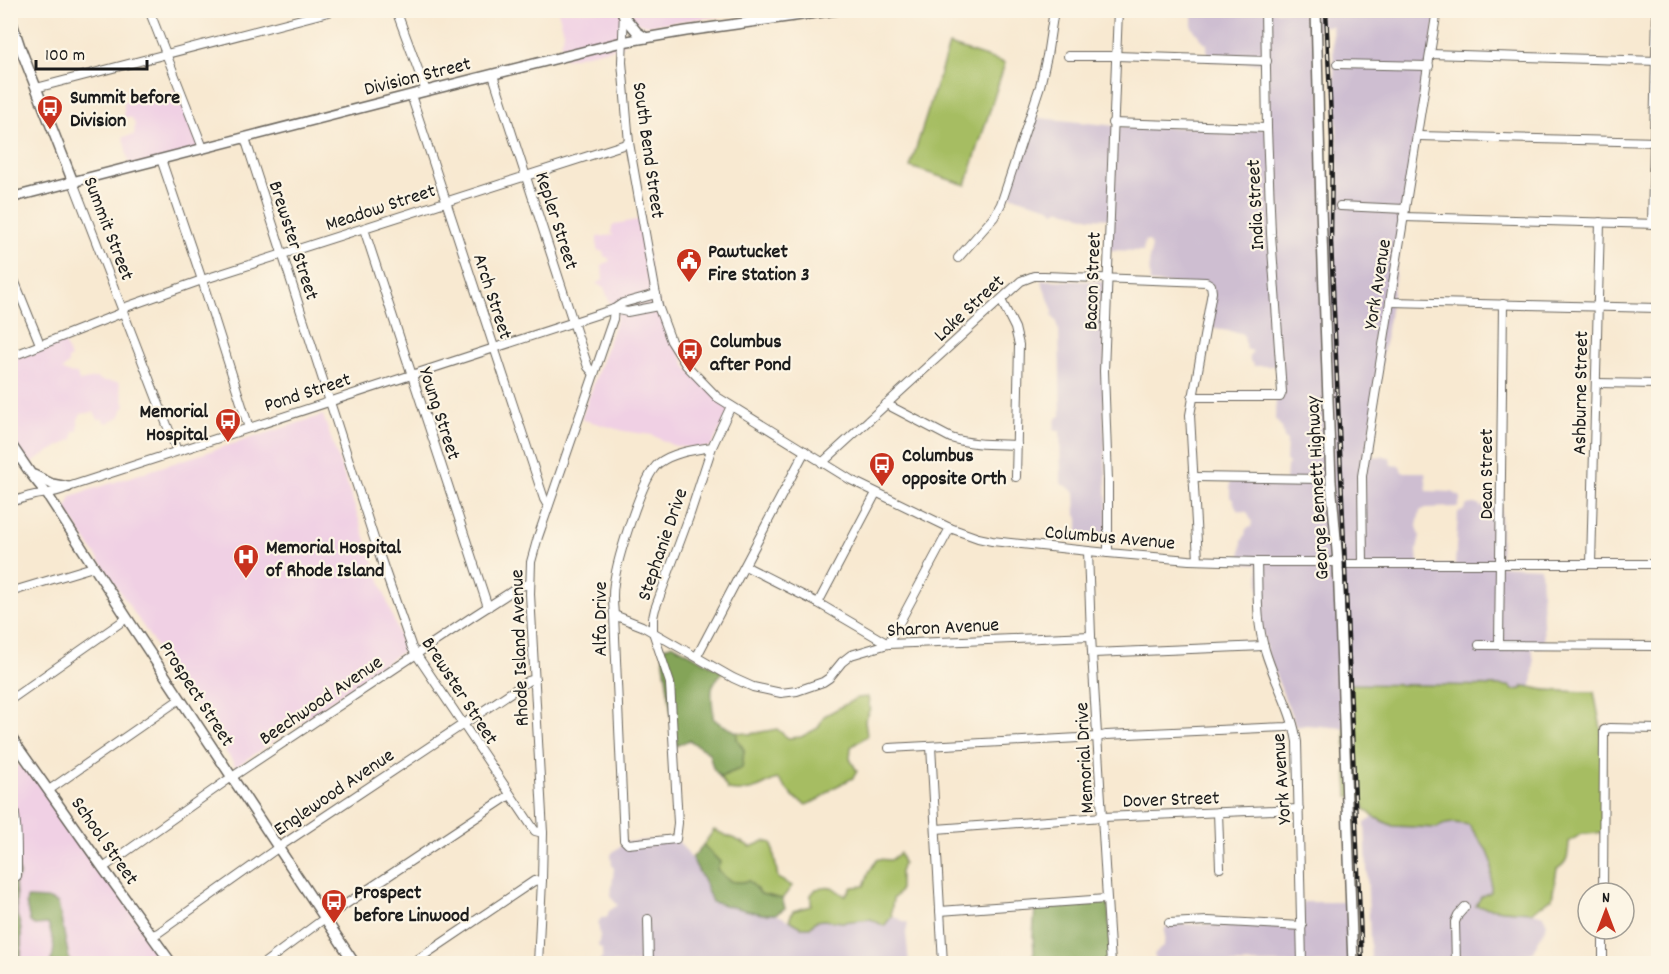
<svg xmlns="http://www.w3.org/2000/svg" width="1669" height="974" viewBox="0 0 1669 974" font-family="Dekko,sans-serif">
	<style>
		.built { fill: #f0d0e4 }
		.industrial { fill: #cebed1; fill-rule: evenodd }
		.green { fill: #a6bd62; stroke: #616c3f; stroke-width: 1.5 }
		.forest { fill: #84a458; stroke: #50603a; stroke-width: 1.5 }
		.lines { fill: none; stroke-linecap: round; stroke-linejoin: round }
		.minor-casing { stroke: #69645b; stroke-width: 10 }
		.major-casing { stroke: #69645b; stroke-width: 12 }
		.minor { stroke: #fff; stroke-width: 8 }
		.major { stroke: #fff; stroke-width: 9 }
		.rail-casing { stroke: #1c1c1c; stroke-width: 4.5 }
		.rail { stroke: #fcf5e5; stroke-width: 2; stroke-dasharray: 7; stroke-linecap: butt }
		.labels { text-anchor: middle; stroke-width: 4.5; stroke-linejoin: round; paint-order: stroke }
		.street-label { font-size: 20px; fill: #1c1c1c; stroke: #fcf5e5 }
		.poi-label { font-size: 20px; font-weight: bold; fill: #1c1c1c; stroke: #fcf5e5; text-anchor: start }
	</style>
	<rect width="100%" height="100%" fill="#fcf5e5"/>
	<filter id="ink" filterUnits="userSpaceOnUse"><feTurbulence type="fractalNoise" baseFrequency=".0167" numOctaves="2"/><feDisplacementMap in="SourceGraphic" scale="12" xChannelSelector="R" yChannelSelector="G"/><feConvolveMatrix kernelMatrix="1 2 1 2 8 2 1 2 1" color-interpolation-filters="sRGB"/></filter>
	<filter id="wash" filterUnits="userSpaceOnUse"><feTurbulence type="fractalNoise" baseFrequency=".008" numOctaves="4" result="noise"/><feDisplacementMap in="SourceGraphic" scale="24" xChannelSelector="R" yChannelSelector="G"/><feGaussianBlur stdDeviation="1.35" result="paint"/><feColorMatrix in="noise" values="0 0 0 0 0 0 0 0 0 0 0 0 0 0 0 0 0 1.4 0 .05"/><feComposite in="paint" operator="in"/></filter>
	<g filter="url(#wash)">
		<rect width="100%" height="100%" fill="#f8e9d1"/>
		<g class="built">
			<path d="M558,11H624L623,46L565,59L561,42L564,32Z"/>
			<path d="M632,11V10L764,11L648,25L636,22L632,17Z"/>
			<path d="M181,88L206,149L130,169L123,137L134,135L135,124L132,118L124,117V103L127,101L143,100L153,94L158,96L162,101L166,94Z"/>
			<path d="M641,219L656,295L686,367L731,408L711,447L700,448L683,447L672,445L652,435L624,431L581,419L617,318L616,311L612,309L604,287L596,284L603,280L602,265L610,261L608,258L604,256L603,252L597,250V237L614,235L611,233L612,227L616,224Z"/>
			<path d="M62,338L71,358L68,359V364L62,370L67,373L77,374L79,381L96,378L103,381L119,382L125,407L122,409L121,416L107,423L104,422L103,419H98L94,412L81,414L78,419V431H74L73,439L43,455L29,466L11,442L10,360Z"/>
			<path d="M323,415L404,650L236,767L66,510L71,496Z"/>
			<path d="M10,764L23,767L36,775L170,963H70L58,903L35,925L48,924L54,944L52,957L50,963H21L15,882L19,876L11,798Z"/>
		</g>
		<g class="industrial">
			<path d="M1192,11H1437L1367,456L1390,457L1391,465L1400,466L1402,472H1425L1427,491L1452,492L1461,497L1458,507L1426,508L1420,511L1417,526L1420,536L1417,550L1418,565H1455L1458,512L1463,511L1467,505L1472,504H1479L1481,508L1485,504L1501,505V566L1541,568L1544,647H1532L1534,663L1532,686H1523V690H1513L1509,686L1344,728L1306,725L1296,727L1266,650L1260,616L1258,564L1240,563L1242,541L1245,535L1246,529L1251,527L1252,522L1247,512L1237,510L1233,500L1230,497V482H1286L1287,466L1289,464L1286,460L1287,441L1284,438L1282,428L1275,419L1276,400L1281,398L1280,366H1254L1250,361L1249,356L1253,351L1246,349L1244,336L1241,333L1209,328L1211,286L1150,283L1149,259L1152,247L1149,241H1145L1143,251L1109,250L1110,219L1091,218L1061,209L1054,212L1050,207L1024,200L1007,194L1031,117L1116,126L1269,129L1267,64L1208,61L1207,44L1201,39L1192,27ZM1318,26H1332L1337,135L1338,208H1325Z"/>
			<path d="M1041,280L1107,282L1104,416L1108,536L1078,534V518L1076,515L1075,493L1067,486L1061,484L1060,431L1054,429L1056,418L1061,416L1059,330L1057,327V322L1052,316L1053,311Z"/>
			<path d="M1374,817L1393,826L1442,825L1451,823L1469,825L1488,852L1492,862L1491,892L1481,897L1502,910L1529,911L1543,915L1547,924L1533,952L1527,955V963H1371L1365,823Z"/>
			<path d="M676,838L697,866L712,902L762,914H776L801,927L816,921L823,920L843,922L871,919L884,926L892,916L908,923L906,933L909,963H598L602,957V949L598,946L600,936L598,923L601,918L607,917L609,911L618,905L613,900L611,895L614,868L612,865L611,856L612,853L625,842Z"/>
			<path d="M1303,902H1351L1353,963L1165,964L1164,961L1157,960L1154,956L1155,953L1164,946L1165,928L1170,924L1301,926Z"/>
		</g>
		<g class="green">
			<path d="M949,45L1005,63L966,185L910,167Z"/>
			<path d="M1343,684L1509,686L1513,690L1522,689L1523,686C1532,686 1539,690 1548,690C1563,691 1578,692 1594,692L1604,744V833L1581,834L1569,842C1568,854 1569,862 1557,869L1552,898L1532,912L1502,910L1476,906L1481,897L1491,892L1492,862L1488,852L1469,825C1457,823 1447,821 1437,828L1393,826L1374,817L1365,809L1361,798L1348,796Z"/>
			<path d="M868,697L870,709L865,720L867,736L851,747L850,759L857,771L853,778L833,788L820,799L806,805L794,798L778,779C772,780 770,782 764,785C753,791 740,792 728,790L720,777L742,768L744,750L737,739V732L750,734L777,729L788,738L801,737L818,728L824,716L857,698Z"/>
			<path d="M714,830C727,836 739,840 751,847L764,841L772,843L778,878L792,886L782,899L761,894L749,881C732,884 728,882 717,869L720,862L703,845Z"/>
			<path d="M900,853L903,864L900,872V891L893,899L891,913L892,916L884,926L871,919L843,922L823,920L816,921L810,927H801L789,920L793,911L811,906V895L816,889L832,887L845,896L852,887L864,886L869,872L877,859L891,860Z"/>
		</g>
		<g class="forest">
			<path d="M672,644L723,672C705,690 714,696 713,718L719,723L737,732V739L744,750L742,768L720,777L713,768L709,753L689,740L676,746L662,649Z"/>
			<path d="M10,798L19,876L15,882L17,916C24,930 20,948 21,963H11Z"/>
			<path d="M703,845L720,862L717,869C728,882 732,884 749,881L761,894L782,899L785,908L776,914H762L712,902L705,884L692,858Z"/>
			<path d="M27,898L47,899L58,903L70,963H50C57,948 53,939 48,924L35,925L30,922L26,903Z"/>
			<path d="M1108,903L1112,963L1029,964L1034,952L1033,936L1035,908Z"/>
		</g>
	</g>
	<g filter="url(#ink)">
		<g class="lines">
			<defs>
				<g id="minor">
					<path d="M149,10L203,148"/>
					<path d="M396,10L426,91"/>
					<path d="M624,10L622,62L629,143L658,306L671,341L686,365L717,397L851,480L950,528L978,538L992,541L1108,553L1189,560L1257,562H1338L1344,564H1658"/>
					<path d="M1430,54L1658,61"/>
					<path d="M1068,56H1116L1267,61"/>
					<path d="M1337,64L1429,66"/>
					<path d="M493,75L573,322L588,367L594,374"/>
					<path d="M36,88L336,10"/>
					<path d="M411,95L544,499L548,506"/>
					<path d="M1112,123L1267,128"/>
					<path d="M1418,136L1658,142"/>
					<path d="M245,138L378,551L412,648L535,831L543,833"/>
					<path d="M161,159L202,280L249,428"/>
					<path d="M73,182L177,451"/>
					<path d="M1340,206L1405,209"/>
					<path d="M1403,217L1658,224"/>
					<path d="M1652,224L1657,10"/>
					<path d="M364,229L488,607"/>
					<path d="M958,258L994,217L1001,204L1040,86L1047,56L1054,10"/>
					<path d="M10,270L40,344"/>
					<path d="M1001,300L1015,328L1019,345L1016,477"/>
					<path d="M1390,302L1658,308"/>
					<path d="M614,309L627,312L658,306"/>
					<path d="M10,357L119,314L126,307L202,280L629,143"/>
					<path d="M1596,383L1658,384"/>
					<path d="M1192,397H1280L1282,392L1271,234L1267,128L1265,10"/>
					<path d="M886,404L951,438C972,445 995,444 1017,445"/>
					<path d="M712,447C694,450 674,452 659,463C642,476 617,561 614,583C612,594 613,604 614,615L624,840L628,844L676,839L678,823L670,683L653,632V618L655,609L689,517L712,447L731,406"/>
					<path d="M822,463L1021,281L1034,276H1044L1206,282L1211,285L1212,292L1190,415L1198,560"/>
					<path d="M1194,477L1320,479"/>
					<path d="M10,502C18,500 26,497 35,495C47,493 57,493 68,487L614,309L623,303L656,294"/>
					<path d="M1088,551L1091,636L1111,964"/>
					<path d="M1108,553V481L1104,371L1118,10"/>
					<path d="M1257,562C1258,591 1256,622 1265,650C1274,681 1292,710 1297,742L1302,964"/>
					<path d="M1363,564L1362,476L1437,10"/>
					<path d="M1591,564L1600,222"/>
					<path d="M745,566L818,603L888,644L950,528"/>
					<path d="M10,592L93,567"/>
					<path d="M818,603L876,493"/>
					<path d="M614,615L642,626L733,678L753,687L781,693L797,691L823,682L829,678L842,662L851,655L888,644L1091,636"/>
					<path d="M1479,645L1658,646"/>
					<path d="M1499,645L1503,304"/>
					<path d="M1093,653L1264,646"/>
					<path d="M697,656L805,451"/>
					<path d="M10,700L127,618"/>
					<path d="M931,746L943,964"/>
					<path d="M889,748L1098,737L1106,735L1287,727L1293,725"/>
					<path d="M10,789C18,817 17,847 17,876L10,880"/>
					<path d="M49,790L180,699"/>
					<path d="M1218,812L1220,868"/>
					<path d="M936,829L1103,817L1299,809"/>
					<path d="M103,868L226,781L472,617L520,586L530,584"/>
					<path d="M1603,893L1604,730L1609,728L1658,729"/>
					<path d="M940,911L1106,899"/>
					<path d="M648,919L649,964"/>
					<path d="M1169,923L1208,921L1302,926"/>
					<path d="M152,935L158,933L279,847L528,681L535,679"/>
					<path d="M263,964L325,918L510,795"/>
					<path d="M411,964L534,881L542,880"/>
					<path d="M538,964L542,880L543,833L530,594L531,562L538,537L613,319L614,309"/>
					<path d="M1456,964L1455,922L1458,915L1465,907"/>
					<path d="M1603,964V929"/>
				</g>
				<g id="major">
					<path d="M1316,10L1321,208L1331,482L1338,562L1353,964"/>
					<path d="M623,15L637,32L646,38"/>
					<path d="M10,17L20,47L73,182"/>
					<path d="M10,198L426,91L622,42L686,31L838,10"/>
					<path d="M10,443L31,474L47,494L127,618L355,964"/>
					<path d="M34,475L52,484L68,487"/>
					<path d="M10,736L103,868L172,964"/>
				</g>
			</defs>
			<use href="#minor" class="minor-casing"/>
			<use href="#major" class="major-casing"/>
			<use href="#minor" class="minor"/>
			<use href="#major" class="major"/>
			<defs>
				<path id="rail" d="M1326,10L1332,140L1331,241L1362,964"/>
			</defs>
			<use href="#rail" class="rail-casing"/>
			<use href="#rail" class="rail"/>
		</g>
	</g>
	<defs>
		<symbol id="bus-pin" viewBox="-11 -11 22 30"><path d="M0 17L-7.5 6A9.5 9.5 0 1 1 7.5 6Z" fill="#c8321e" stroke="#fcf5e5"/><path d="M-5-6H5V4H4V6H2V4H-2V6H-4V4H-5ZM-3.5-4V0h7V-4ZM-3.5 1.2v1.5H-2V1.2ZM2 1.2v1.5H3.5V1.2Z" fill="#fff"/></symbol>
		<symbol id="civic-pin" viewBox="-11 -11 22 30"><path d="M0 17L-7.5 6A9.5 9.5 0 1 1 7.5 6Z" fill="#c8321e" stroke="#fcf5e5"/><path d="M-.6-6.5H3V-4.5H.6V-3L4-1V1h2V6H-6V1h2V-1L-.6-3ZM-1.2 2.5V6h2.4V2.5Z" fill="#fff"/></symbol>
		<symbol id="hospital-pin" viewBox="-11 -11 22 30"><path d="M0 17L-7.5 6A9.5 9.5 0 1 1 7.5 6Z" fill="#c8321e" stroke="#fcf5e5"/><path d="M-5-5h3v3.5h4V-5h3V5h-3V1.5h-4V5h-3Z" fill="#fff"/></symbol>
	</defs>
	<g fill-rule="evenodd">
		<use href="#bus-pin" x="35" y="93" width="30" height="40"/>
		<use href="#civic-pin" x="674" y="246" width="30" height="40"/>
		<use href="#bus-pin" x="675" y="336" width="30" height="40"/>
		<use href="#bus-pin" x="213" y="406" width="30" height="40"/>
		<use href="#bus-pin" x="867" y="450" width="30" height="40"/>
		<use href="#hospital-pin" x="231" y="542" width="30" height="40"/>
		<use href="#bus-pin" x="319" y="887" width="30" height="40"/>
	</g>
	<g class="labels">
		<g class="street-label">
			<text transform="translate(417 75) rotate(-14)" y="7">Division Street</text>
			<text transform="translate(650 150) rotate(82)" y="7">South Bend Street</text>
			<text transform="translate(1254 205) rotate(-93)" y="7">India Street</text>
			<text transform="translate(380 206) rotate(-18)" y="7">Meadow Street</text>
			<text transform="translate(558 220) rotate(72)" y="7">Kepler Street</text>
			<text transform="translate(110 228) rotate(69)" y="7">Summit Street</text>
			<text transform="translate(295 240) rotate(72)" y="7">Brewster Street</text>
			<text transform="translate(1091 281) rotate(-88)" y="7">Bacon Street</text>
			<text transform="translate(1376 284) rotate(-81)" y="7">York Avenue</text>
			<text transform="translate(494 296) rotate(72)" y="7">Arch Street</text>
			<text transform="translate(968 307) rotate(-43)" y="7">Lake Street</text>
			<text transform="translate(307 391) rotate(-18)" y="7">Pond Street</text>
			<text transform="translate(1579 393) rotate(-89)" y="7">Ashburne Street</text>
			<text transform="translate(441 413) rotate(72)" y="7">Young Street</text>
			<text transform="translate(1485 474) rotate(-90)" y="7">Dean Street</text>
			<text transform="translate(1316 488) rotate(-93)" y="7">George Bennett Highway</text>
			<text transform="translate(1110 536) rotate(5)" y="7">Columbus Avenue</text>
			<text transform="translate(661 544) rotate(-71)" y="7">Stephanie Drive</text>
			<text transform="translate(599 619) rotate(-90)" y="7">Alfa Drive</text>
			<text transform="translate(943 626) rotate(-3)" y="7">Sharon Avenue</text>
			<text transform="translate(518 648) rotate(-92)" y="7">Rhode Island Avenue</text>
			<text transform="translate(461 690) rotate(57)" y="7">Brewster Street</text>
			<text transform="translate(198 693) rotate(57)" y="7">Prospect Street</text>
			<text transform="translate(320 699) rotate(-34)" y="7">Beechwood Avenue</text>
			<text transform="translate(1083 758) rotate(-93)" y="7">Memorial Drive</text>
			<text transform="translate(1280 779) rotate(-94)" y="7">York Avenue</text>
			<text transform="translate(333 791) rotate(-34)" y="7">Englewood Avenue</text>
			<text transform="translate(1171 798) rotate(-2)" y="7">Dover Street</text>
			<text transform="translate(106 840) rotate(55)" y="7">School Street</text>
		</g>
		<g class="poi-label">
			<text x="70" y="103">Summit before<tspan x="70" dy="23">Division</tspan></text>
			<text x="708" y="257">Pawtucket<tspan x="708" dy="23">Fire Station 3</tspan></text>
			<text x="710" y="347">Columbus<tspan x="710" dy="23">after Pond</tspan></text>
			<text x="208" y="417" text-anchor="end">Memorial<tspan x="208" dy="23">Hospital</tspan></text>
			<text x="902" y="461">Columbus<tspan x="902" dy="23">opposite Orth</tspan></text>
			<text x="266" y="553">Memorial Hospital<tspan x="266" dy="23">of Rhode Island</tspan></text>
			<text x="354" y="898">Prospect<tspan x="354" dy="23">before Linwood</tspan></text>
		</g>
	</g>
	<rect width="1669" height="974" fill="none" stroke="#fcf5e5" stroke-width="36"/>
	<g transform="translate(1606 911)"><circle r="28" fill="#fcf5e5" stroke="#a29e95" stroke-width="1.5"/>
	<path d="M0-4.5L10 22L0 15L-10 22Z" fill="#c8321e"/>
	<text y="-9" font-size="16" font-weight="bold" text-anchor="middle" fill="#1c1c1c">N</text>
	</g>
	<path d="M36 60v9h111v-9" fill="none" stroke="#1c1c1c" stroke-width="3"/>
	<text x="45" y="60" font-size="18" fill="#1c1c1c" stroke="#fcf5e5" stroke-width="4.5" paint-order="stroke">100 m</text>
</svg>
